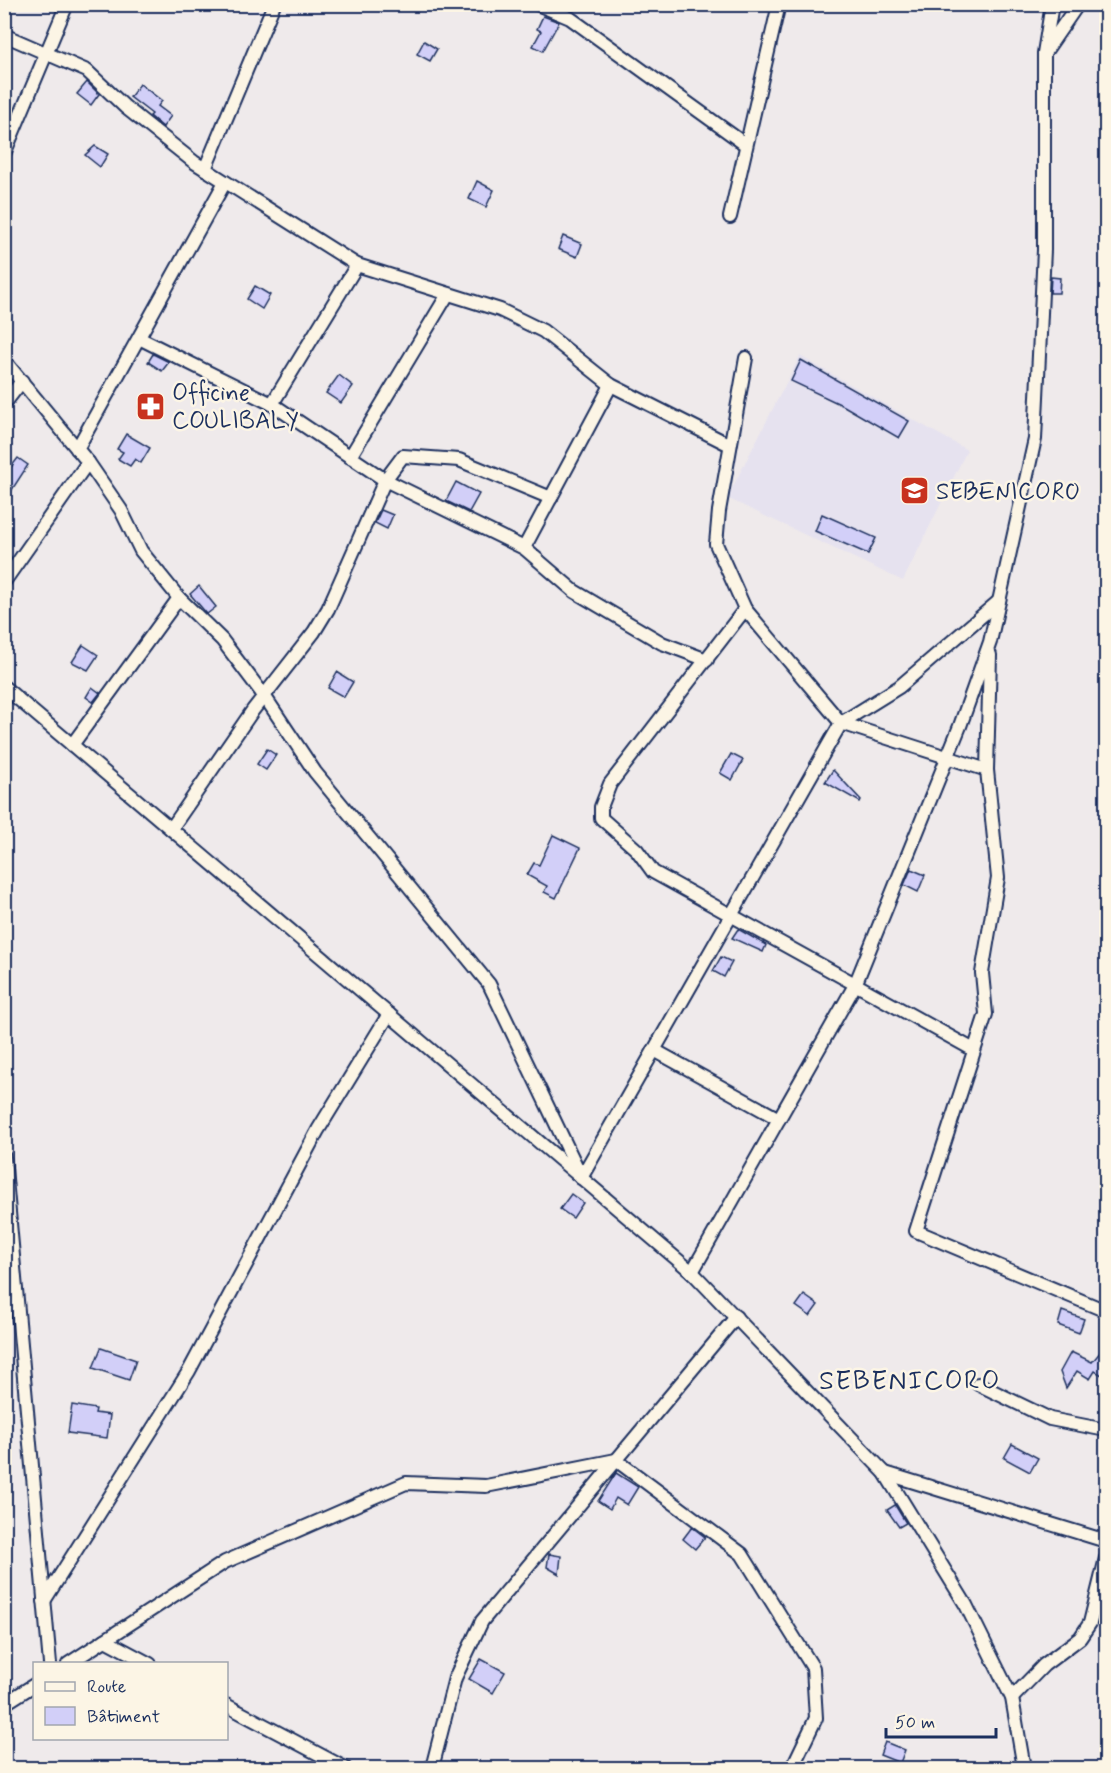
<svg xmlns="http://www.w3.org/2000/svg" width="1111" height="1773" viewBox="0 0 1111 1773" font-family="Mynerve,sans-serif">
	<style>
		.built { fill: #e6e2ef }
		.building { fill: #d2cff8; stroke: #1b2f5e; stroke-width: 1.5 }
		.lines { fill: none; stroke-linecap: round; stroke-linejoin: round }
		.street-casing { stroke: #1b2f5e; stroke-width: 16 }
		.street { stroke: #fcf5e5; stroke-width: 12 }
		.labels { text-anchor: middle; stroke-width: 5; stroke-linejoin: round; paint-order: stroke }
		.poi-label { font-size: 24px; fill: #1b2f5e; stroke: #fcf5e5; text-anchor: start }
		.quarter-label { font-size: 27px; letter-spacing: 1.5px; fill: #1b2f5e; stroke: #fcf5e5 }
	</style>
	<rect width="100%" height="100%" fill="#efeaeb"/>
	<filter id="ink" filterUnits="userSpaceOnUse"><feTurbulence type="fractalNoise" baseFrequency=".0167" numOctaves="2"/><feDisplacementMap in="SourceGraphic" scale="12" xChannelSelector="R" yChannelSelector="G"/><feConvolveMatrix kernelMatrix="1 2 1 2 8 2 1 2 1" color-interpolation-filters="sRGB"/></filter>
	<g filter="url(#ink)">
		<path class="built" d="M800,356L967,450L903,581L727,498Z"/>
		<g class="building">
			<path d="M543,16L559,22L543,51L533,46L541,31L537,29Z"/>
			<path d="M424,41L437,49L430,61L417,54Z"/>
			<path d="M87,82L99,94L91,105L77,94Z"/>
			<path d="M140,84L162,101L158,106L171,116L163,127L150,116L152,114L130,97Z"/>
			<path d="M95,146L108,154L100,167L85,155Z"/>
			<path d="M477,181L494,190L486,207L469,199Z"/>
			<path d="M563,236L582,244L577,257L558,249Z"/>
			<path d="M1051,277L1060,278L1059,293H1050Z"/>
			<path d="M255,286L270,295L262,309L247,299Z"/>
			<path d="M153,354L169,362L162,371L148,362Z"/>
			<path d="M801,360L909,421L899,438L844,406L791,381Z"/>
			<path d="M339,375L353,386L341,403L326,393Z"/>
			<path d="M145,395L161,403L155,416L139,408Z"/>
			<path d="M126,434L150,448L141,463L135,459L130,466L118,459L123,452L117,449Z"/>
			<path d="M18,458L28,465L4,502V476Z"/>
			<path d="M456,482L479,494L469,512L446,501Z"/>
			<path d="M381,510L393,515L387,529L375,523Z"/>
			<path d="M822,514L876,538L868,554L815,531Z"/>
			<path d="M199,586L216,607L207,614L190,594Z"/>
			<path d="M83,645L98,655L88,670L72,662Z"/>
			<path d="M337,672L353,682L344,697L328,688Z"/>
			<path d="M92,687L100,693L93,702L86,697Z"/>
			<path d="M267,749L276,755L266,770L257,764Z"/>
			<path d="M731,754L743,760L732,780L720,773Z"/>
			<path d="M833,770L861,800L860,802L825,782Z"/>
			<path d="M553,835L580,848L556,898L544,892L547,886L527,875L534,863L539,865Z"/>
			<path d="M911,869L925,875L918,892L904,885Z"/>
			<path d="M738,929L766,945L763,952L732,938Z"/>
			<path d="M721,957L732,962L724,977L713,971Z"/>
			<path d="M571,1194L583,1203L573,1218L560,1209Z"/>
			<path d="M804,1295L818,1305L810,1316L796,1306Z"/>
			<path d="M1062,1311L1084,1319L1079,1333L1058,1325Z"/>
			<path d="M1107,1344V1368L1102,1375L1095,1371L1090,1379L1077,1371L1066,1388L1060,1372L1071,1352L1092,1362Z"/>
			<path d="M101,1348L136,1360L129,1380L93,1368Z"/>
			<path d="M72,1405L96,1409L95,1413L110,1415L107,1438L68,1433Z"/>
			<path d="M1012,1444L1038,1458L1030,1472L1004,1458Z"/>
			<path d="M616,1473L638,1487L627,1505L616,1498L610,1509L598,1501Z"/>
			<path d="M895,1505L906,1523L899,1527L887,1510Z"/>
			<path d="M692,1527L705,1537L695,1549L683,1539Z"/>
			<path d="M549,1554L561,1556L559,1574L547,1567Z"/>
			<path d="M481,1659L505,1672L493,1693L469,1679Z"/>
			<path d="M885,1742L905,1750L900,1763L880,1755Z"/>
		</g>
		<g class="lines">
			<defs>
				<g id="street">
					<path d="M537,4L570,18L746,145"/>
					<path d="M4,35L87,71L125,107L194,162L357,265L500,310L543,331L611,385L730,445"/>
					<path d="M1047,49L1078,4"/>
					<path d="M4,154L67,4"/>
					<path d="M205,169L274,4"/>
					<path d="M730,217L779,4"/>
					<path d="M139,338L272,404L385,480L524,548L574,591L662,643L707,660"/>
					<path d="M746,358L719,511L716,544L745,609L841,723L987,770"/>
					<path d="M4,360L88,462L121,510L141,551L179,598L222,640L265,697L315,772L489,984L580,1174"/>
					<path d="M4,404L22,381"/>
					<path d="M272,404L357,265"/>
					<path d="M77,449L225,182"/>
					<path d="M350,457L448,294"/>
					<path d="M524,548L611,385"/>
					<path d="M4,582L88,462"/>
					<path d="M745,609L610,784L601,807V818L637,850L653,872L974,1050"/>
					<path d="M990,655L987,770L998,878L982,973L986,1014L916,1231L1106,1311"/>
					<path d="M4,687L692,1272L885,1473L966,1605L1012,1698L1024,1768"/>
					<path d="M72,745L179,598"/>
					<path d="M171,829L253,710L314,632L328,609L385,480L403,456L459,460L551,498"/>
					<path d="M654,1050L779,1119"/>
					<path d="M4,1157L50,1664"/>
					<path d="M581,1178L841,723L899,687L999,601"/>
					<path d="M692,1272L855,985L960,726L990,642L1035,439L1044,250V53L1052,4"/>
					<path d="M978,1384L1050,1419L1106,1430"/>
					<path d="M885,1473L1106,1541"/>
					<path d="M44,1601L189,1371L318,1130L389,1014"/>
					<path d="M105,1640L150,1664"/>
					<path d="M68,1664L225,1562L406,1483L486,1486L616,1460L742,1554L813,1668L816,1718L792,1768"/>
					<path d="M1012,1698L1044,1665L1080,1638L1090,1623L1106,1558"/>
					<path d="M4,1704L34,1685"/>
					<path d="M226,1705L345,1768"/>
					<path d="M432,1768L455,1678L482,1621L736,1317"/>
				</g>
			</defs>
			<use href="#street" class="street-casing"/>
			<use href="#street" class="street"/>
		</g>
	</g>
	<defs>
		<symbol id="pharmacy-square" viewBox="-11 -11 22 22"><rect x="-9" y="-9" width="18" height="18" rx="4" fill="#c8321e" stroke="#fcf5e5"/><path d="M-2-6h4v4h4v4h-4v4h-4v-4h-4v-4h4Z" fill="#fff"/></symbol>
		<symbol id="school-square" viewBox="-11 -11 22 22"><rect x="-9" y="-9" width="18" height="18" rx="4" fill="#c8321e" stroke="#fcf5e5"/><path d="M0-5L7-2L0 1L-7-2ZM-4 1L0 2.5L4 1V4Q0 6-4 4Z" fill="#fff"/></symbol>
	</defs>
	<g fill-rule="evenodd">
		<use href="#pharmacy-square" x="134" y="390" width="33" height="33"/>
		<use href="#school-square" x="898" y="474" width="33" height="33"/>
	</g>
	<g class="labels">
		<g class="poi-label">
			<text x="172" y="400">Officine<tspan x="172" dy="28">COULIBALY</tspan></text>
			<text x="936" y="499">SEBENICORO</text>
		</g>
		<g class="quarter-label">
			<text x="910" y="1389">SEBENICORO</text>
		</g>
	</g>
	<rect width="1111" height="1773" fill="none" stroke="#fcf5e5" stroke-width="24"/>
	<rect x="12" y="12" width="1087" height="1749" fill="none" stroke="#1b2f5e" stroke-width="2" filter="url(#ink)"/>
	<rect x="33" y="1662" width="195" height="78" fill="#fcf5e5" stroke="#a2a6af" stroke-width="1.5"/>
	<rect x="45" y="1682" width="30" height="9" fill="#fcf5e5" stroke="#a2a6af" stroke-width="1.5"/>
	<text x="87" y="1692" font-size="18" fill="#1b2f5e">Route</text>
	<rect x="45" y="1707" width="30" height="18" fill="#d2cff8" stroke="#a2a6af" stroke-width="1.5"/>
	<text x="87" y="1722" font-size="18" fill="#1b2f5e">Bâtiment</text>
	<path d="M886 1728v9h110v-9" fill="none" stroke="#1b2f5e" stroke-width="3"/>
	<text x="895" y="1728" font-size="18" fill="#1b2f5e" stroke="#fcf5e5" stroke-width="4.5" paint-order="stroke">50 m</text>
</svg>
